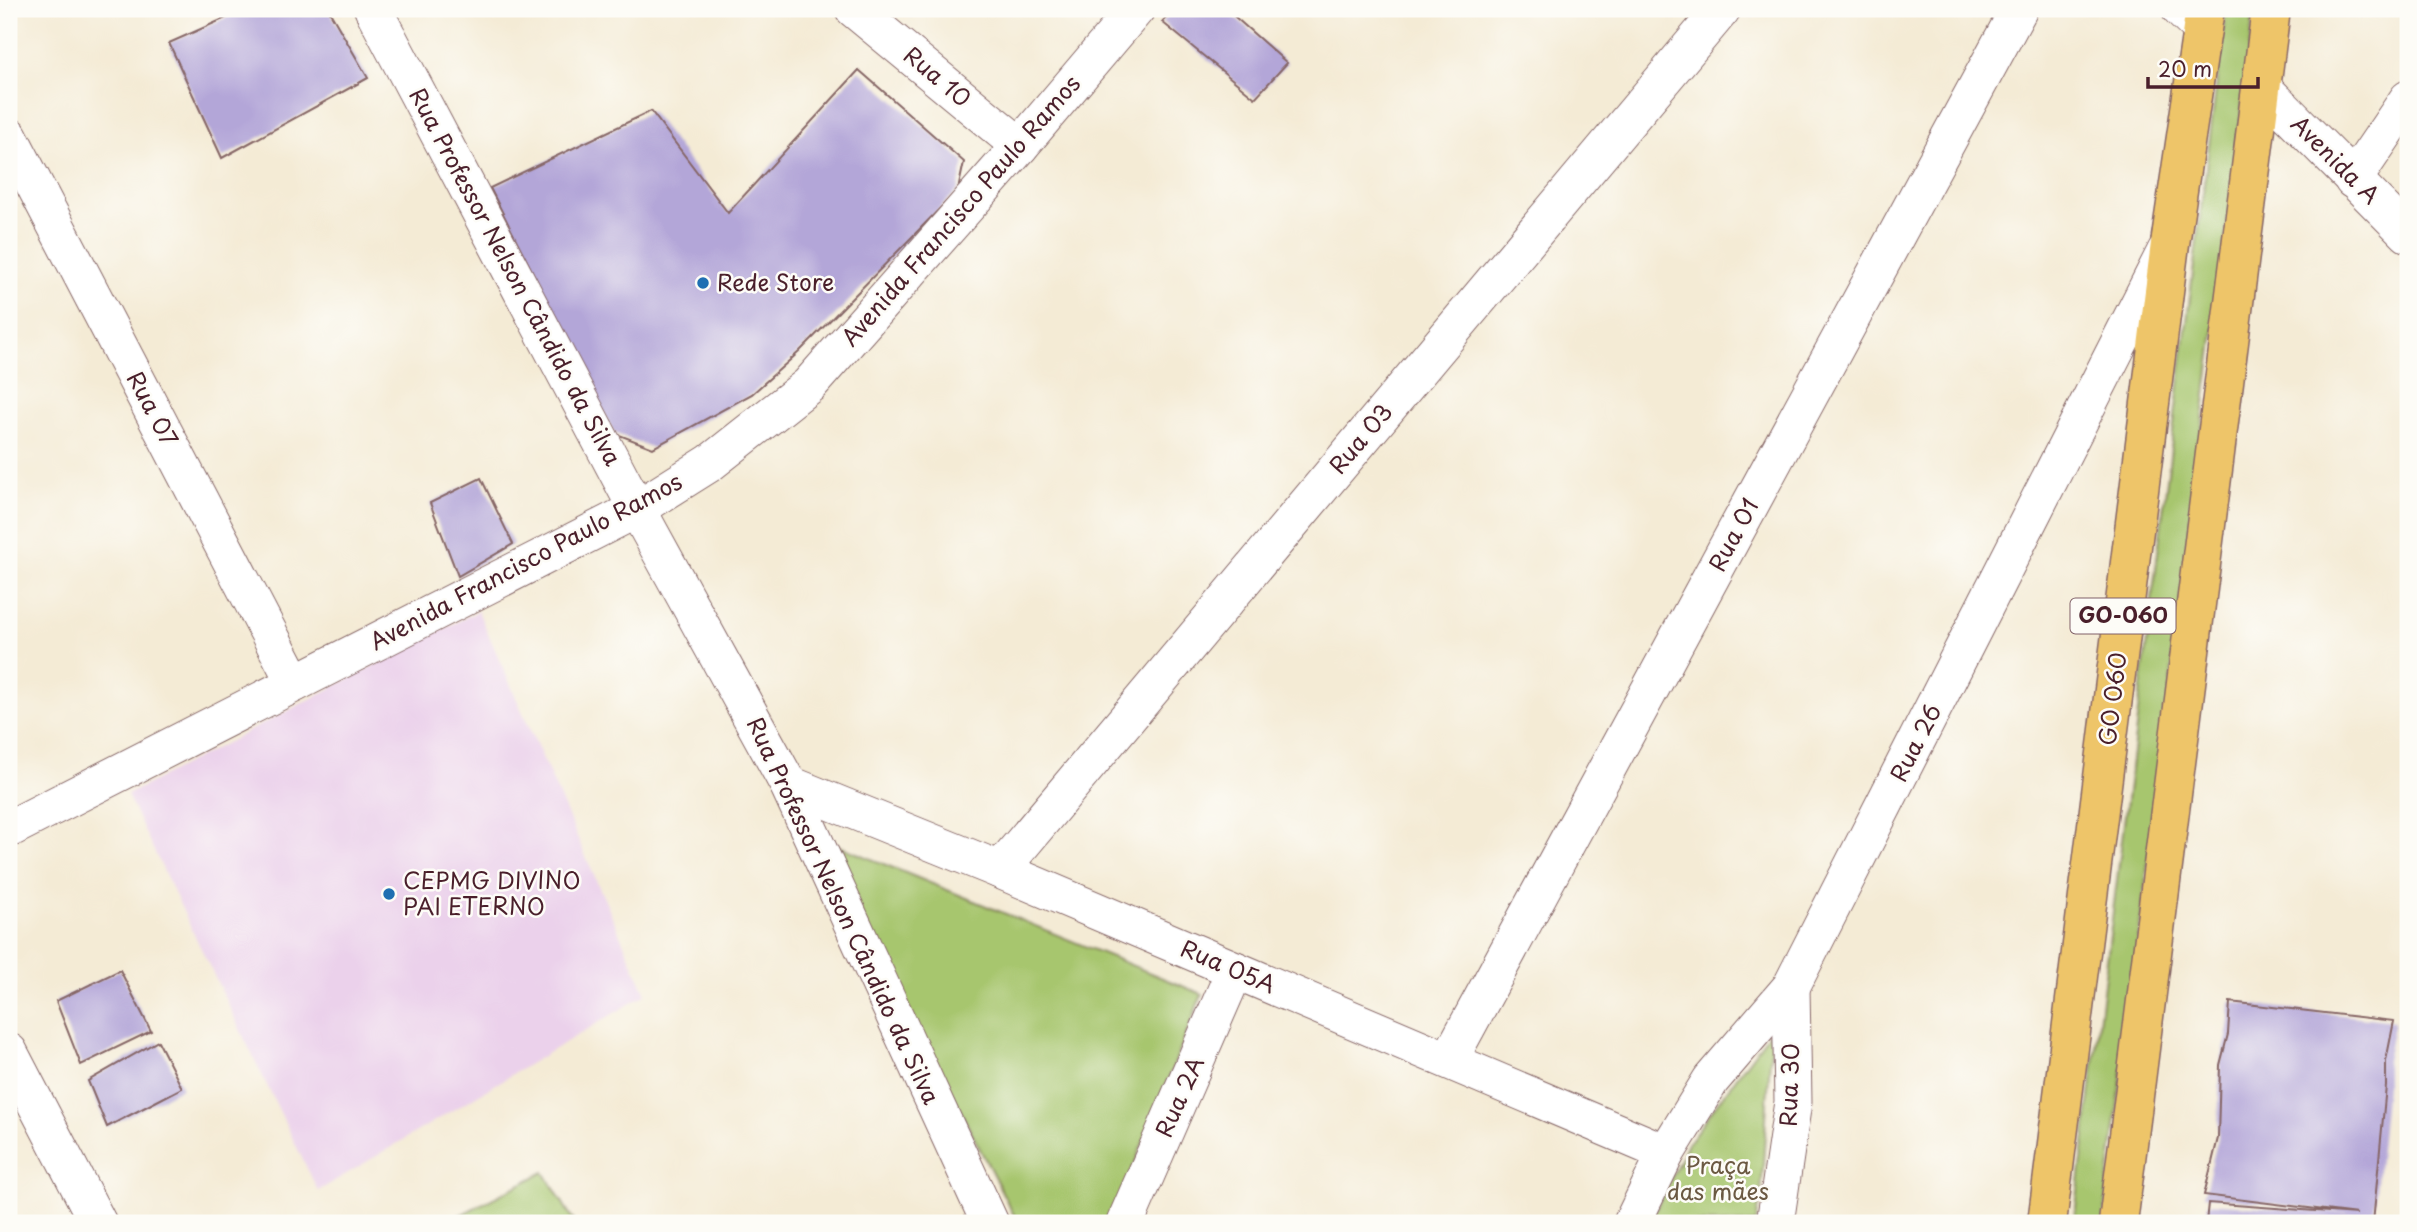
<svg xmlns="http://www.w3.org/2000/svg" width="2417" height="1232" viewBox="0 0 2417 1232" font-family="'Playpen Sans',sans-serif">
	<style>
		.built { fill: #ebd1eb }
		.green { fill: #a7c66e; stroke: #78724c; stroke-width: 2 }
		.building { fill: #b3a6d8 }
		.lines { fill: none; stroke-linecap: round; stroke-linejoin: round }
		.minor-casing { stroke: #866666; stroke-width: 39 }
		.major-casing { stroke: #866666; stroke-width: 41 }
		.minor { stroke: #fff; stroke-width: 37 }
		.major { stroke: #eec569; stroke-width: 38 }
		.poi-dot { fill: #1f6fb2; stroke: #fdfcf7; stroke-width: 2.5 }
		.labels { text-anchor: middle; stroke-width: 5; stroke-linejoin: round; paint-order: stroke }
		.shield { fill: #fdfcf7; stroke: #806168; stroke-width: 2 }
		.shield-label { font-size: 21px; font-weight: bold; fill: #4a1f2b }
		.street-label { font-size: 23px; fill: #4a1f2b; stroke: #fdfcf7 }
		.poi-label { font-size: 23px; fill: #4a1f2b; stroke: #fdfcf7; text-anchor: start }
		.park-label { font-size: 23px; fill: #6b5942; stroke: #fdfcf7 }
	</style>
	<rect width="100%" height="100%" fill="#fdfcf7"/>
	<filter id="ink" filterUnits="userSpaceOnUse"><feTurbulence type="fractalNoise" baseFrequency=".0143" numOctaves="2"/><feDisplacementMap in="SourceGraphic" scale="14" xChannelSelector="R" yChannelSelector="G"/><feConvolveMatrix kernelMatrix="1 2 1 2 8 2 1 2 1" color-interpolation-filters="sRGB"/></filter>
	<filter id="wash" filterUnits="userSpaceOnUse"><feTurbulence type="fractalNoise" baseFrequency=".00686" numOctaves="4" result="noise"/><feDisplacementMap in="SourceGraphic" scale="28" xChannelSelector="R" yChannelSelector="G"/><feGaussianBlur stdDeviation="1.57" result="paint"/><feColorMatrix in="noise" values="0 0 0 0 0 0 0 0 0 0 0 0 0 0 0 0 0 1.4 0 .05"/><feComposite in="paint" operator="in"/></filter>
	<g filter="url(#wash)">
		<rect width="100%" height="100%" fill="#f4ebd5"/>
		<path class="built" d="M478,611L646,994L318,1191L127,795Z"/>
		<g class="green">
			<path d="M2226,9H2254L2103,1223H2074Z"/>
			<path d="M820,838L1202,994L1111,1223H1018Z"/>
			<path d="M1772,1029L1761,1194L1756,1223H1649L1688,1143Z"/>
			<path d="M544,1172L575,1223H445Z"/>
		</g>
		<g id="blocks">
			<g class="building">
				<path d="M246,9H328L368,78L222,158L169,43Z"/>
				<path d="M1174,9H1226L1287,63L1255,98L1162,22Z"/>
				<path d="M859,70L964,162L958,190L799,352L752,394L653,448L614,433L490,188L651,111L728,213Z"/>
				<path d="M481,478L513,544L458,576L430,503Z"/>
				<path d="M120,970L151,1031L81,1065L56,1001Z"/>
				<path d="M2230,1002L2394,1021L2386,1061V1086L2373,1223H2206L2208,1203L2357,1214L2204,1195L2218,1138L2220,1065L2228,1034Z"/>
				<path d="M158,1041L182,1088L107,1127L88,1081Z"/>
			</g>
		</g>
	</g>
	<g filter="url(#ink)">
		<use href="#blocks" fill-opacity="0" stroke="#866666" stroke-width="2"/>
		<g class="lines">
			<defs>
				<g id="minor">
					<path d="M373,9L637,509L788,784L990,1223"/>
					<path d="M854,9L1020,146"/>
					<path d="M2180,9L2202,30"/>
					<path d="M2261,86L2408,234"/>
					<path d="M9,136L295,683"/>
					<path d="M2353,180L2408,99"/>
					<path d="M788,784L1000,870L1666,1153"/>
					<path d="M9,829L637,509L710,463L809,385L1020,146L1136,9"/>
					<path d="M1000,870L1722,9"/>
					<path d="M9,1052L98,1223"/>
					<path d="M1449,1060L2019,9"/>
					<path d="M1125,1223L1235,970"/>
					<path d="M1632,1223L1666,1153L1711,1080L1791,987L2166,251"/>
					<path d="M1775,1223L1793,1102L1791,987"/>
				</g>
				<g id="major">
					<path d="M2047,1223L2170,244L2205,9"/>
					<path d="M2118,1223L2271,9"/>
				</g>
			</defs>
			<use href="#minor" class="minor-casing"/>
			<use href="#major" class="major-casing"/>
			<use href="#minor" class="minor"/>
			<use href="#major" class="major"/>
		</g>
	</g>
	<g class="poi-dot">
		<circle cx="703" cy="283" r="7"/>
		<circle cx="389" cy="894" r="7"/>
	</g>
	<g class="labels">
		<rect class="shield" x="2070.5" y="598.5" width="105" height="35" rx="5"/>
		<g class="shield-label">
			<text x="2123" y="623">GO-060</text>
		</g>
		<g class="street-label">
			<text transform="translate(937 77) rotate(40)" y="8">Rua 10</text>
			<text transform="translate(2335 160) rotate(45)" y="8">Avenida A</text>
			<text transform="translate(961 211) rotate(-49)" y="8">Avenida Francisco Paulo Ramos</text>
			<text transform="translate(515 277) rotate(62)" y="8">Rua Professor Nelson Cândido da Silva</text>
			<text transform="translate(152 409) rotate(62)" y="8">Rua 07</text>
			<text transform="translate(1361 439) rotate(-50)" y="8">Rua 03</text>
			<text transform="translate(1734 535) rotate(-62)" y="8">Rua 01</text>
			<text transform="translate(526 562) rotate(-28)" y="8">Avenida Francisco Paulo Ramos</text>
			<text transform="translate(2113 699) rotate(-83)" y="8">GO 060</text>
			<text transform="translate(1916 743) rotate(-63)" y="8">Rua 26</text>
			<text transform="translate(843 911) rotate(65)" y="8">Rua Professor Nelson Cândido da Silva</text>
			<text transform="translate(1228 967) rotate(23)" y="8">Rua 05A</text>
			<text transform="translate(1790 1085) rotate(-88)" y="8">Rua 30</text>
			<text transform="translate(1180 1097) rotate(-66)" y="8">Rua 2A</text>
		</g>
		<g class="poi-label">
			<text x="717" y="291">Rede Store</text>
			<text x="403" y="889">CEPMG DIVINO<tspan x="403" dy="26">PAI ETERNO</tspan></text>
		</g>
		<g class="park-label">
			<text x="1718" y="1174">Praça<tspan x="1718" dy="26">das mães</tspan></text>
		</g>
	</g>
	<rect width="2417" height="1232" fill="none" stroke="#fdfcf7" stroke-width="35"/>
	<path d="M2148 77v10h110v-10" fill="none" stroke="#4a1f2b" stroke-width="3.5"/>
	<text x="2158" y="77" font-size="21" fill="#4a1f2b" stroke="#fdfcf7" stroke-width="5" paint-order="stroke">20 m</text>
</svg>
